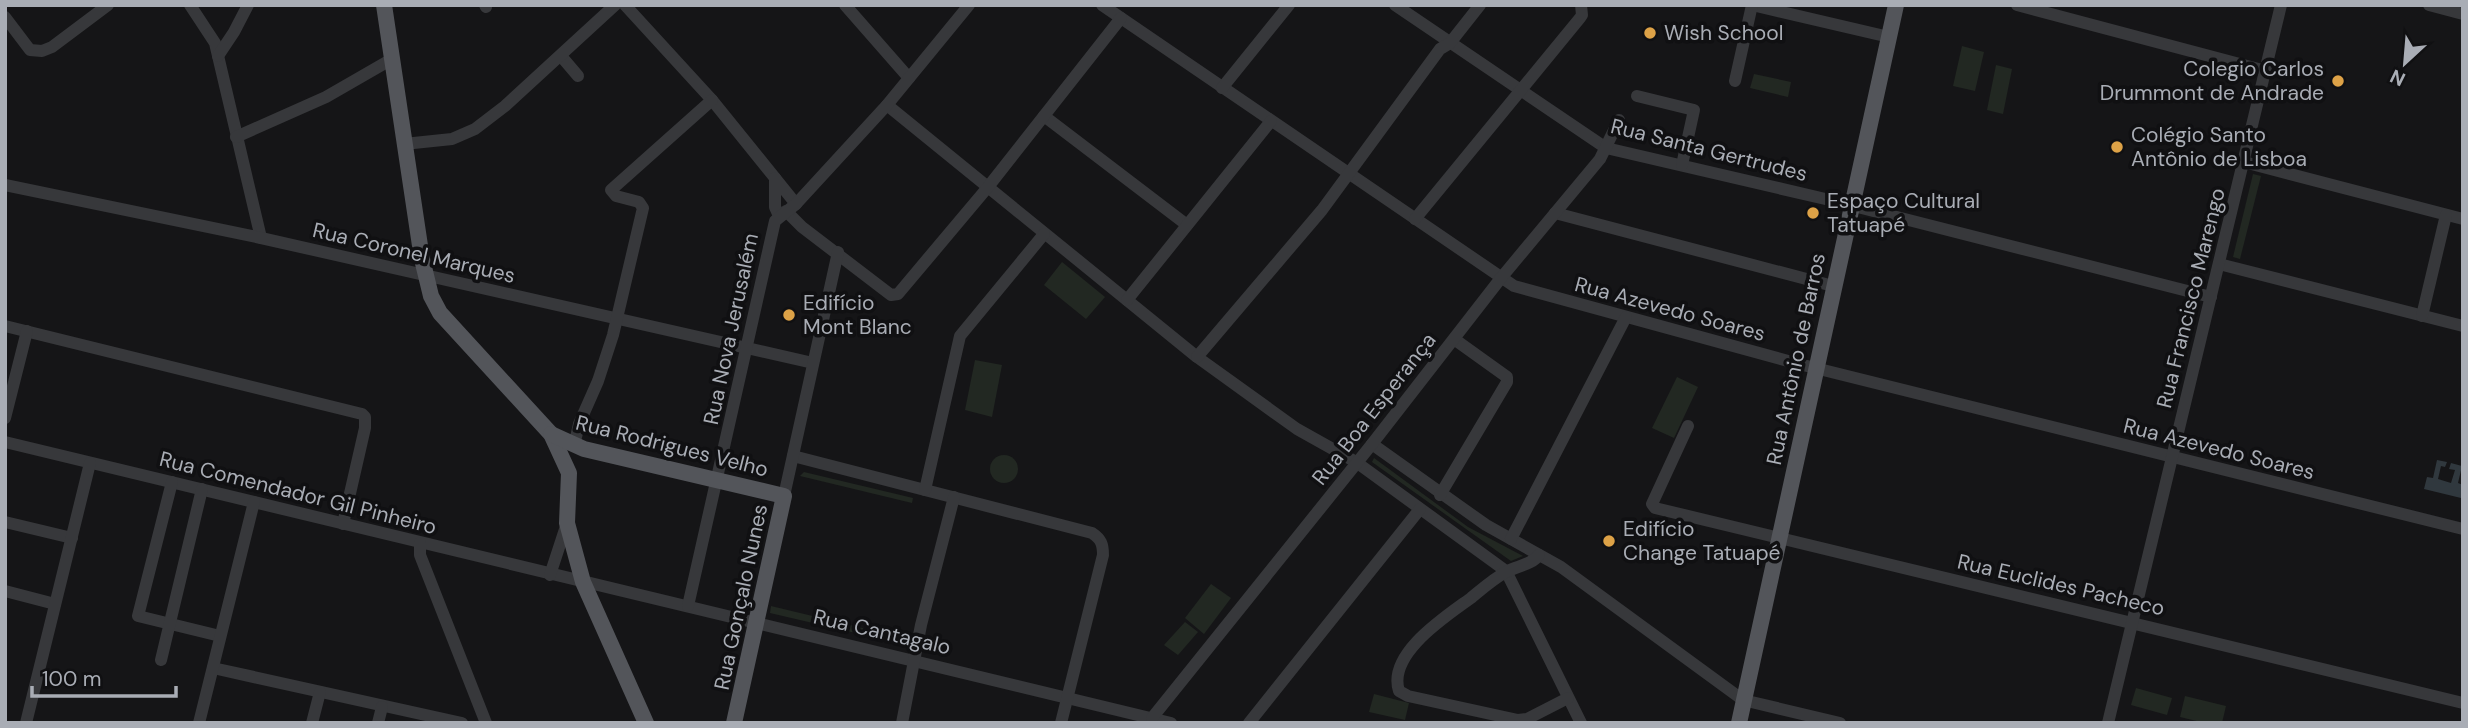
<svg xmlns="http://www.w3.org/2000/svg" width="2468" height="728" viewBox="0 0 2468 728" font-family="'DM Sans',sans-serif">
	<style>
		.green { fill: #222822 }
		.water { fill: #30383e }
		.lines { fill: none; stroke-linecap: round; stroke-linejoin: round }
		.minor { stroke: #37383b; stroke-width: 12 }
		.major { stroke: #53555a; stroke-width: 16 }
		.poi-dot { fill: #dda247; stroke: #101012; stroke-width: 2.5 }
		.labels { text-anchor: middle; stroke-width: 7; stroke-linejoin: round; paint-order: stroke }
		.poi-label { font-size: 21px; fill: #a9adb5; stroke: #101012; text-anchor: start }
		.street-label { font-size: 21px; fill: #a9adb5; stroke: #101012 }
	</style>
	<rect width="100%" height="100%" fill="#151517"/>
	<g class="green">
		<path d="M1962,46L1984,52L1975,91L1953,86Z"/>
		<path d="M1996,65L2012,69L2003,114L1987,110Z"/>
		<path d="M1754,74L1791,82L1788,97L1750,88Z"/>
		<path d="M2253,174L2261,176L2240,259L2233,257Z"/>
		<path d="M1062,262L1105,297L1086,319L1044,285Z"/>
		<path d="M975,360L1002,365L992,417L965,410Z"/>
		<path d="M1677,377L1698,387L1674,438L1652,428Z"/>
		<circle cx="1004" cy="469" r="14"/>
		<path d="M1374,458L1468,527L1523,556L1511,561L1372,462Z"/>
		<path d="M804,472L913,498L912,503L800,476Z"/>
		<path d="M1211,584L1231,598L1204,634L1185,618Z"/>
		<path d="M771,606L879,632L877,638L770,613Z"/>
		<path d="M1185,622L1198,632L1178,655L1164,645Z"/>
		<path d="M2136,688L2172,698L2167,715L2131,705Z"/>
		<path d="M1374,694L1409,703L1405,720L1369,712Z"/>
		<path d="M2185,696L2226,706L2222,723H2205L2180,717Z"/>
	</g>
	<path class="water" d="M2437,460L2447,462L2445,467L2441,466L2438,479L2451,483L2455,470L2449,469L2451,463L2462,466L2458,483L2463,485L2461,498L2424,489L2427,477L2433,478Z"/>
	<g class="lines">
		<g class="minor">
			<path d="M190,5L215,43L261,238"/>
			<path d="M485,5L486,7"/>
			<path d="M625,5L712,100L796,204"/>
			<path d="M845,5L909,78"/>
			<path d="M1102,5L1514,286L1799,364L2463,529"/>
			<path d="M1395,5L1606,148L1834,201L2211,297"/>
			<path d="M1752,5L1889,37"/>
			<path d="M2017,5L2266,71"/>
			<path d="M2429,5L2463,14"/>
			<path d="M5,17L30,50L42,51L52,47L108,5"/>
			<path d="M218,56L234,32L248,5"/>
			<path d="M561,56L578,76"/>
			<path d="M1735,81L1752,5"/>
			<path d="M1222,88L1289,5"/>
			<path d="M1637,96L1694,110L1682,165"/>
			<path d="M887,105L1197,357L1297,429L1356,462L1506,571L1581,723"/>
			<path d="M1044,116L1187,225"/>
			<path d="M236,137L326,97L392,59"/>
			<path d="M404,144L452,139L475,129L505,106L615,5"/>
			<path d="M2244,162L2463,219"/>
			<path d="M775,178V207L779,216"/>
			<path d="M5,185L261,238L813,363"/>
			<path d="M786,211L802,227L891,295L898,294L988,187L1121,18"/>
			<path d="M1555,213L1833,286"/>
			<path d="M1415,219L1580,18L1582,15L1581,5"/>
			<path d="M2219,264L2463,326"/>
			<path d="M1127,300L1271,121"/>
			<path d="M2422,316L2446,215"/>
			<path d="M5,326L362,414L365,417V428L343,524"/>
			<path d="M1197,357L1322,210L1440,49L1450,43L1480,5"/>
			<path d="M5,418L27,331"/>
			<path d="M1688,426L1652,504L1655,508L2463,703"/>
			<path d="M5,442L1171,723"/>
			<path d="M1372,444L1486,525L1561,567L1743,700L1840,723"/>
			<path d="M574,446L579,424L598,381L613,335L643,208L639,202L616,196L611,190L712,100"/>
			<path d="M793,456L1092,533C1101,539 1103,544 1103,555L1061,723"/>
			<path d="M172,482L138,616L220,636"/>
			<path d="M925,490L960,336L1044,234"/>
			<path d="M1440,495L1507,382V377L1454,339"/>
			<path d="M784,496L838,252"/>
			<path d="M5,522L72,538"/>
			<path d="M1511,539L1626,317"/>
			<path d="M420,543V555L486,723"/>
			<path d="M1539,555C1532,565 1516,566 1506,572C1493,579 1482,589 1471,598C1445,617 1387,654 1399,691L1408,696L1518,720L1527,719L1568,698"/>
			<path d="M550,575L567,523"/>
			<path d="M5,591L55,604"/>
			<path d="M688,606L775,221L796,204L887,105L969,5"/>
			<path d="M161,660L202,489"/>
			<path d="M213,668L462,723"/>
			<path d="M1152,718L1372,444L1501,278L1600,159L1619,120"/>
			<path d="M26,723L90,463"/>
			<path d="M199,723L254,502"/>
			<path d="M312,723L320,692"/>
			<path d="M378,723L382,707"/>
			<path d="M902,723L921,625L954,497"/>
			<path d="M1249,723L1420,509"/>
			<path d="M2108,723L2281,5"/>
		</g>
		<g class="major">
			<path d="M384,5L422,259L431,296L440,313L551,434L569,473L567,523L583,582L646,723"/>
			<path d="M551,434L584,449L784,496L734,723"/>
			<path d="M1739,723L1896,5"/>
		</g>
	</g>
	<g class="poi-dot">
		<circle cx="1650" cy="33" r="7"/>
		<circle cx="2338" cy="81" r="7"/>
		<circle cx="2117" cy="147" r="7"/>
		<circle cx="1813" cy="213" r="7"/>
		<circle cx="789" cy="315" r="7"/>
		<circle cx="1609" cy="541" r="7"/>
	</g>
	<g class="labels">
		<g class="poi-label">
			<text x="1664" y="40">Wish School</text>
			<text x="2324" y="76" text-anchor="end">Colegio Carlos<tspan x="2324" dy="24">Drummont de Andrade</tspan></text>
			<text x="2131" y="142">Colégio Santo<tspan x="2131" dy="24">Antônio de Lisboa</tspan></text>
			<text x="1827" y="208">Espaço Cultural<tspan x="1827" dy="24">Tatuapé</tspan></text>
			<text x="803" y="310">Edifício<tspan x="803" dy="24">Mont Blanc</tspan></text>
			<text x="1623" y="536">Edifício<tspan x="1623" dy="24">Change Tatuapé</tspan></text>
		</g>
		<g class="street-label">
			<text transform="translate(1709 150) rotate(14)" y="7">Rua Santa Gertrudes</text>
			<text transform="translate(414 253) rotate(13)" y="7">Rua Coronel Marques</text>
			<text transform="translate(2191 298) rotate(-76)" y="7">Rua Francisco Marengo</text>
			<text transform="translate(1670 309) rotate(15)" y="7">Rua Azevedo Soares</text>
			<text transform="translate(731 329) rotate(-78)" y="7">Rua Nova Jerusalém</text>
			<text transform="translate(1796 359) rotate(-78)" y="7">Rua Antônio de Barros</text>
			<text transform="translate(1374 409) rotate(-52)" y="7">Rua Boa Esperança</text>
			<text transform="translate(672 446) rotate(14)" y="7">Rua Rodrigues Velho</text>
			<text transform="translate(2219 449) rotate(14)" y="7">Rua Azevedo Soares</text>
			<text transform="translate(298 493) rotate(14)" y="7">Rua Comendador Gil Pinheiro</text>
			<text transform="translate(2061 585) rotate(13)" y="7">Rua Euclides Pacheco</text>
			<text transform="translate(741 597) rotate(-78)" y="7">Rua Gonçalo Nunes</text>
			<text transform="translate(882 632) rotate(13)" y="7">Rua Cantagalo</text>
		</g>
	</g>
	<rect width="2468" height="728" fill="none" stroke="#a9adb5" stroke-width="14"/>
	<g transform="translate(2405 63) rotate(206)" stroke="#101012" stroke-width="5" paint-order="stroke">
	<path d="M0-5L12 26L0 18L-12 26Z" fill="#a9adb5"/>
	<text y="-10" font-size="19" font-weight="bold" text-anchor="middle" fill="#a9adb5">N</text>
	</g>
	<path d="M32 686v10h144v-10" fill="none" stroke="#a9adb5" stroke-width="3.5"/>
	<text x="42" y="686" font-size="21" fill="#a9adb5" stroke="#101012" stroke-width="5" paint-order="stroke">100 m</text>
</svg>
